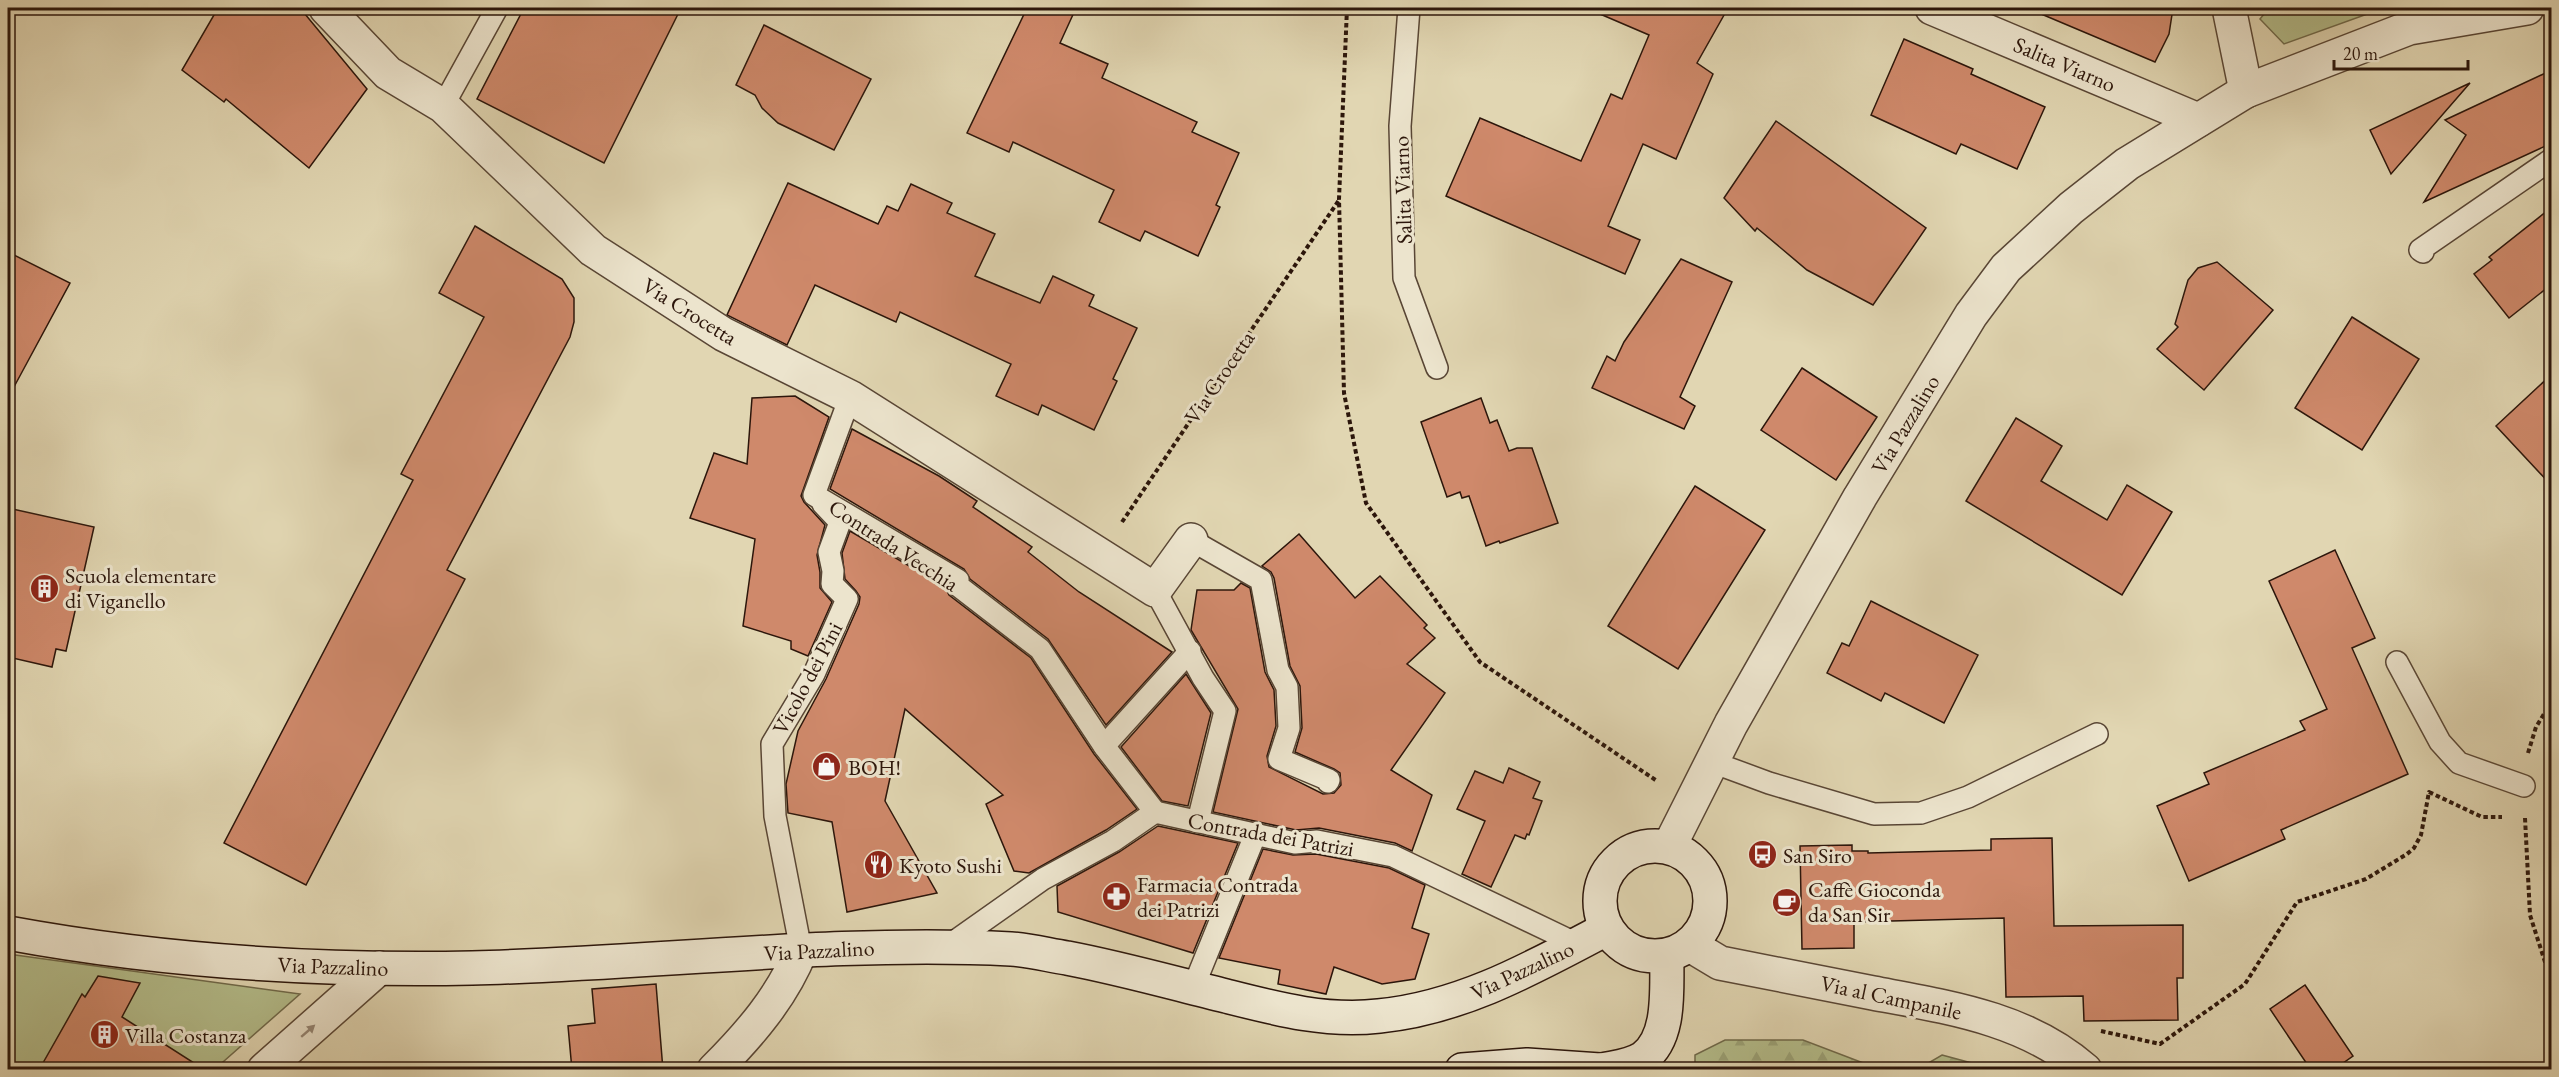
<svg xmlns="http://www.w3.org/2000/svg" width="2559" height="1077" viewBox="0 0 2559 1077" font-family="'EB Garamond',serif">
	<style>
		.forest { fill: url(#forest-firs); stroke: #706a4b; stroke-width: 1.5 }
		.park { fill: #b4bd8b; stroke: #706a4b; stroke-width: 1.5 }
		.building { fill: #cf896b; stroke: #2c160b; stroke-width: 1.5 }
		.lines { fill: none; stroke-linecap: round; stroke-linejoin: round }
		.service-casing { stroke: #594635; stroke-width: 24 }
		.minor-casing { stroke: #594635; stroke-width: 36 }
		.tertiary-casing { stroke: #594635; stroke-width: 36 }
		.secondary-casing { stroke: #2c160b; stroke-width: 36 }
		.path { stroke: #2c160b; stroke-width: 4; stroke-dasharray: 4.5 3; stroke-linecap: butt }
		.service { stroke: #ece4cd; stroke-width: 21 }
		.minor { stroke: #ece4cd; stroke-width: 33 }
		.tertiary { stroke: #ece4cd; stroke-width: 33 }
		.secondary { stroke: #ece4cd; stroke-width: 33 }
		.oneway { fill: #968776 }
		.labels { text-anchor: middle; stroke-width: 6; stroke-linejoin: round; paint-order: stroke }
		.street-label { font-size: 22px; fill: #2c160b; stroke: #ece4cd }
		.poi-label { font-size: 22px; fill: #2c160b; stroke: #ece4cd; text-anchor: start }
	</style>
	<defs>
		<pattern id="forest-firs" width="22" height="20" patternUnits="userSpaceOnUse" patternTransform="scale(1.5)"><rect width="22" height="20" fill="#b4bd8b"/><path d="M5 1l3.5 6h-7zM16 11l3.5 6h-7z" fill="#9ba277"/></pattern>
	</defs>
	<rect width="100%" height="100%" fill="#e1d6b2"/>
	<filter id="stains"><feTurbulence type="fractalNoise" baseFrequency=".00333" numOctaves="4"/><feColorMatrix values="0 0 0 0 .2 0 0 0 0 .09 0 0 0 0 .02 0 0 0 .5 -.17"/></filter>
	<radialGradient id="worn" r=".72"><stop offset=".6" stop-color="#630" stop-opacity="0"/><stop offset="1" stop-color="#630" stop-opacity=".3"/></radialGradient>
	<g class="forest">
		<path d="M1725,1040H1803L1879,1069H1695V1055Z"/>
		<path d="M1942,1055L1994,1069H1918Z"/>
	</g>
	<g class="park">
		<path d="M2269,8H2384L2284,44L2260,19Z"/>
		<path d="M8,954L300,994L215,1069L8,1070Z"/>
	</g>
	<g class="building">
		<path d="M218,8H300L367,89L309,168L226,99L224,102L182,70Z"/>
		<path d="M524,8H681L604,163L477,99Z"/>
		<path d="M1027,8H1076L1060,43L1108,64L1102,78L1197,122L1192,132L1239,153L1216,205L1220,207L1198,256L1145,231L1140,241L1099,222L1114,190L1013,142L1009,152L967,133Z"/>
		<path d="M1586,8H1728L1697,63L1713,74L1676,159L1643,144L1608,226L1640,240L1625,274L1446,196L1480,118L1581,161L1611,94L1622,99L1649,35Z"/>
		<path d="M2027,8H2173L2169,34L2155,62Z"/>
		<path d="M764,25L871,79L834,150L778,123L762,108L755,95L736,85Z"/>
		<path d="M1904,39L1973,69L1971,74L2045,107L2017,169L1961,144L1956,154L1871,115Z"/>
		<path d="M2552,70V143L2424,202L2466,135L2445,120Z"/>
		<path d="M2470,83L2391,174L2370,130Z"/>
		<path d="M1776,121L1926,228L1873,305L1807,270L1757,228L1755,231L1724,198Z"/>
		<path d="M788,183L878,224L887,206L898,211L911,184L952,203L947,213L995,234L975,276L1040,303L1053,276L1094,295L1089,306L1137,328L1113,379L1117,381L1094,430L1042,405L1038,415L996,396L1011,364L900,312L896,322L815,285L787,345L727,315Z"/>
		<path d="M2552,207V284L2509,318L2474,274L2492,260L2489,257Z"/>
		<path d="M475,226L562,279L574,298V322L570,337L447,570L465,579L306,885L224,843L413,480L401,474L484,317L439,293Z"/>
		<path d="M8,252L70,283L8,398Z"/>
		<path d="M1681,259L1732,282L1680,397L1695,406L1684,429L1592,388L1607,356L1615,361L1624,342Z"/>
		<path d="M2217,262L2273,310L2204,390L2157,349L2178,327L2175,324L2188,280L2198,268Z"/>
		<path d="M2352,317L2419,359L2362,450L2295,408Z"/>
		<path d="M1802,368L1877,417L1836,480L1761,430Z"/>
		<path d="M2552,374V486L2496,426Z"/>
		<path d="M795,396L829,417L801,496L804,502L825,525L817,555L820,572V588L832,602L808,656L791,649V641L743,626L755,539L690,518L714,453L747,464L752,398Z"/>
		<path d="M1481,398L1490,423L1497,420L1509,451L1517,448H1532L1558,523L1500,543L1499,541L1486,546L1469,496L1462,498L1460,492L1447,497L1421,422Z"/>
		<path d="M2016,418L2062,446L2041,481L2107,520L2127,485L2172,512L2122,595L1966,501Z"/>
		<path d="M852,429L939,476L977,501L973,507L1032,547L1028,552L1079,592L1172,652L1106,725L1048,639L970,579L964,569L830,489Z"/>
		<path d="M1695,486L1765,530L1678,669L1608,626Z"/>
		<path d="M8,508L94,527L66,651L56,649L52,667L8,657Z"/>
		<path d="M850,531L945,587L949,595L1031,658L1094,754L1137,809L1106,830L1029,873L1014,871L986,804L1003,795L905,709L885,801L937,893L847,912L832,822L788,813L786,784L798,731L826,679L859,604L860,597L856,591L845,579L842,553Z"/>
		<path d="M1299,534L1355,598L1380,576L1427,625L1424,628L1435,638L1407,664L1445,693L1391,770L1432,795L1412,851L1395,843L1319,828L1296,830L1213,812L1238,709L1191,630L1197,590H1234L1241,583L1250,588L1265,672L1274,690L1276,726L1267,756L1269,767L1323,794L1334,793L1341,785L1340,773L1334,769L1295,752L1302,728L1300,686L1290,666L1274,578L1271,572L1262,566Z"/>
		<path d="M2335,550L2375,638L2352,648L2408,774L2281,830L2285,839L2189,881L2157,806L2209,784L2204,773L2305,730L2300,721L2327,709L2269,581Z"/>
		<path d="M1871,601L1978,655L1944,723L1885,693L1881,701L1827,673L1842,643L1849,646Z"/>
		<path d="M1186,674L1211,713L1188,806L1162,801L1121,747Z"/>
		<path d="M1509,768L1540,782L1533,798L1542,801L1529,835L1527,834L1525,839L1515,835L1491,887L1462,874L1485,821L1457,809L1475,771L1503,783Z"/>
		<path d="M1158,826L1238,843L1193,953L1058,912L1057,886L1119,852Z"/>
		<path d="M2052,838L2054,926L2183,925V978H2177L2178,1020L2084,1021L2083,996L2006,997L2004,918L1854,922V948L1802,949L1800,846L1852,845V851H1868V853L1991,850V839Z"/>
		<path d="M1263,849L1293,855L1316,854L1389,868L1425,885L1412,928L1429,934L1415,979L1382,984L1334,967L1326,994L1278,984L1280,970L1219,958Z"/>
		<path d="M98,976L140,983L122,1017L205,1070H39L82,994L85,997Z"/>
		<path d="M656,984L663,1070H572L568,1026L595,1023L592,989Z"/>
		<path d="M2305,985L2353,1056L2333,1070H2311L2270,1009Z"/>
	</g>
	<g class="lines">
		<defs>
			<g id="service">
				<path d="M1409,8L1400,126L1404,278L1437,368"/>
				<path d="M443,106L497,8"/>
				<path d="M2423,252L2420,250L2552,159"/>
				<path d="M850,397L814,495L958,580L957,585L1040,649L1104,746L1155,812"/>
				<path d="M1191,540L1261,580L1278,670L1287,687L1289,728L1279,759L1329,780L1328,782"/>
				<path d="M1155,590L1203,678L1225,711L1198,821"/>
				<path d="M2397,662L2440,742L2459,763L2524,786"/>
				<path d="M1104,746L1190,651"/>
				<path d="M1712,762L1769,783L1874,814L1921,813L1968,797L2097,734"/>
				<path d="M948,946L1043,879L1113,841L1155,812L1295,843L1317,841L1393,856L1577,944"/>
				<path d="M801,950L775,816L772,744L814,674L847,599L832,584L833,571L829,552L840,522L823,504"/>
				<path d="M1193,988L1256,833"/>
			</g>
			<g id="minor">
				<path d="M326,8L388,73L443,106L593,250L723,334L850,397L1155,590L1191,540"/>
				<path d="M1932,8L2198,120"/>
				<path d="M2229,8L2246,91"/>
				<path d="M1690,945L1720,963C1771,973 1822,983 1873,993C1947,1007 2026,1018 2085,1070"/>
				<path d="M264,1070L379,968"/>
				<path d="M714,1070C750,1034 782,997 801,950"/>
			</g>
			<path id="tertiary" d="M1669,847L1731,724L1860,497L1971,315L2006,268L2071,208L2127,164L2246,91L2409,28L2527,8"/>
			<g id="secondary">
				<circle cx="1655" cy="901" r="55"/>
				<path d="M8,933C160,961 317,971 472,968C651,964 831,940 1011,949C1029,950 1048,955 1067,958C1120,968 1173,983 1226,996C1277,1009 1326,1022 1379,1016C1462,1008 1534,967 1606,929"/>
				<path d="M1462,1070L1527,1065L1600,1070"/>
				<path d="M1602,1070C1616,1067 1631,1066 1643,1058C1672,1037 1666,987 1667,956"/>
			</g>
		</defs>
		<use href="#service" class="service-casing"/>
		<use href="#minor" class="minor-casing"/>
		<use href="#tertiary" class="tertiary-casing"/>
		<use href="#secondary" class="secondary-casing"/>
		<g class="path">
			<path d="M1347,8L1339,199L1344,393L1366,503L1480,662L1657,781"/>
			<path d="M1122,522L1339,200"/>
			<path d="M2528,753L2536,727L2552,701"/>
			<path d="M2525,818L2530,915L2552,984"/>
			<path d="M2101,1031L2160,1044L2245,984L2297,902L2366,879L2407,854L2414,848L2421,835L2429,792L2482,817H2502"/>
		</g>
		<use href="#service" class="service"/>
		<use href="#minor" class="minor"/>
		<use href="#tertiary" class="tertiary"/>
		<use href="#secondary" class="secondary"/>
	</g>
	<defs><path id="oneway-solid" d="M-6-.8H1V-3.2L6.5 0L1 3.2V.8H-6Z" transform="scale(1.5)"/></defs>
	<use class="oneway" href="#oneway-solid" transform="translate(308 1031) rotate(-41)"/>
	<defs>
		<symbol id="building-disc" viewBox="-11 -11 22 22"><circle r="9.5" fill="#8f2418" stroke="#ece4cd"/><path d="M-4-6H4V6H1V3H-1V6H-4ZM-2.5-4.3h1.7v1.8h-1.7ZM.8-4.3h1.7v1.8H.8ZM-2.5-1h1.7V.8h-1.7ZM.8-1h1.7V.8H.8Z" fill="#fff"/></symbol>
		<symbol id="shop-disc" viewBox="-11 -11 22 22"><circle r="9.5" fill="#8f2418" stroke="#ece4cd"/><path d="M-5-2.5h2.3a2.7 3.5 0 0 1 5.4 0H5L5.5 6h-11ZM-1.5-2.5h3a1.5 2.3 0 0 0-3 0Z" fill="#fff"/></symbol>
		<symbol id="bus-disc" viewBox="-11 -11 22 22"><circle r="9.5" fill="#8f2418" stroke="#ece4cd"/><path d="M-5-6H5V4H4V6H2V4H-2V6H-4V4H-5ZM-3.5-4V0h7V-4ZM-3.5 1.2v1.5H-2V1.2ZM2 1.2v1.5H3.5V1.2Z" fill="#fff"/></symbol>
		<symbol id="restaurant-disc" viewBox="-11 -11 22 22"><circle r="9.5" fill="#8f2418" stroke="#ece4cd"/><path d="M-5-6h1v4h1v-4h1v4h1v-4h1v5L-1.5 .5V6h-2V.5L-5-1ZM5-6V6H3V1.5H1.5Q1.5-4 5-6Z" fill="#fff"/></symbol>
		<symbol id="pharmacy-disc" viewBox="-11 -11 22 22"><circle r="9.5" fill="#8f2418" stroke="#ece4cd"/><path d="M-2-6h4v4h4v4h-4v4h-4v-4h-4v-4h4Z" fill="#fff"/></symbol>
		<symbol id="cafe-disc" viewBox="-11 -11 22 22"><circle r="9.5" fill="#8f2418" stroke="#ece4cd"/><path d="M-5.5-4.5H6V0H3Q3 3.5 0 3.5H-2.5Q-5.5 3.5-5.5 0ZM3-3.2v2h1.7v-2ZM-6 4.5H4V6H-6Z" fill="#fff"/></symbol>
	</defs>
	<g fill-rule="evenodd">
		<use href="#building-disc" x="28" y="572" width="33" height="33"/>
		<use href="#shop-disc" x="810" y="750" width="33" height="33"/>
		<use href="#bus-disc" x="1746" y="838" width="33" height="33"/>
		<use href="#restaurant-disc" x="862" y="848" width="33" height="33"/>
		<use href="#pharmacy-disc" x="1100" y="880" width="33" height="33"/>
		<use href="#cafe-disc" x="1770" y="886" width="33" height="33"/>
		<use href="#building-disc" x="88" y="1018" width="33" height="33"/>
	</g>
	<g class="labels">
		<g class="street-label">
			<text transform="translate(2065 64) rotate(23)" y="8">Salita Viarno</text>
			<text transform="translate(1402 190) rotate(-92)" y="8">Salita Viarno</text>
			<text transform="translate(690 311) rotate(32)" y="8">Via Crocetta</text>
			<text transform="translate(1219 377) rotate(-56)" y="8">Via Crocetta</text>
			<text transform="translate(1905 424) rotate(-59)" y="8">Via Pazzalino</text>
			<text transform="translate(894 545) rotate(33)" y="8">Contrada Vecchia</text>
			<text transform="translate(807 678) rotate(-62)" y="8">Vicolo dei Pini</text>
			<text transform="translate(1271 834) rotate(10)" y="8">Contrada dei Patrizi</text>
			<text transform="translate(819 950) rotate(-3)" y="8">Via Pazzalino</text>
			<text transform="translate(333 966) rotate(2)" y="8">Via Pazzalino</text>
			<text transform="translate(1522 970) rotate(-25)" y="8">Via Pazzalino</text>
			<text transform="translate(1891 997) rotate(12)" y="8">Via al Campanile</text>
		</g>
		<g class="poi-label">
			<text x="65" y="583">Scuola elementare<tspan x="65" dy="25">di Viganello</tspan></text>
			<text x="848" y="775">BOH!</text>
			<text x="1783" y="863">San Siro</text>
			<text x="899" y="873">Kyoto Sushi</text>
			<text x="1137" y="892">Farmacia Contrada<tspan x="1137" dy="25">dei Patrizi</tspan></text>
			<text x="1808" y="897">Caffè Gioconda<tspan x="1808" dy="25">da San Sir</tspan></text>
			<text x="125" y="1043">Villa Costanza</text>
		</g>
	</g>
	<rect width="2559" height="1077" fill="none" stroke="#e1d6b2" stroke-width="30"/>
	<rect x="9" y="9" width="2541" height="1059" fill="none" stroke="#2c160b" stroke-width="3"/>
	<rect x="15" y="15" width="2529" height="1047" fill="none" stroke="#2c160b" stroke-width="1.5"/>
	<path d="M2334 60v9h134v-9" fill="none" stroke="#2c160b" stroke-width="3"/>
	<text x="2343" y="60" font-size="18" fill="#2c160b" stroke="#ece4cd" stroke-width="4.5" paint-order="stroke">20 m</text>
	<rect width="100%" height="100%" filter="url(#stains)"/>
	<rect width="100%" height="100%" fill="url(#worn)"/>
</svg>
